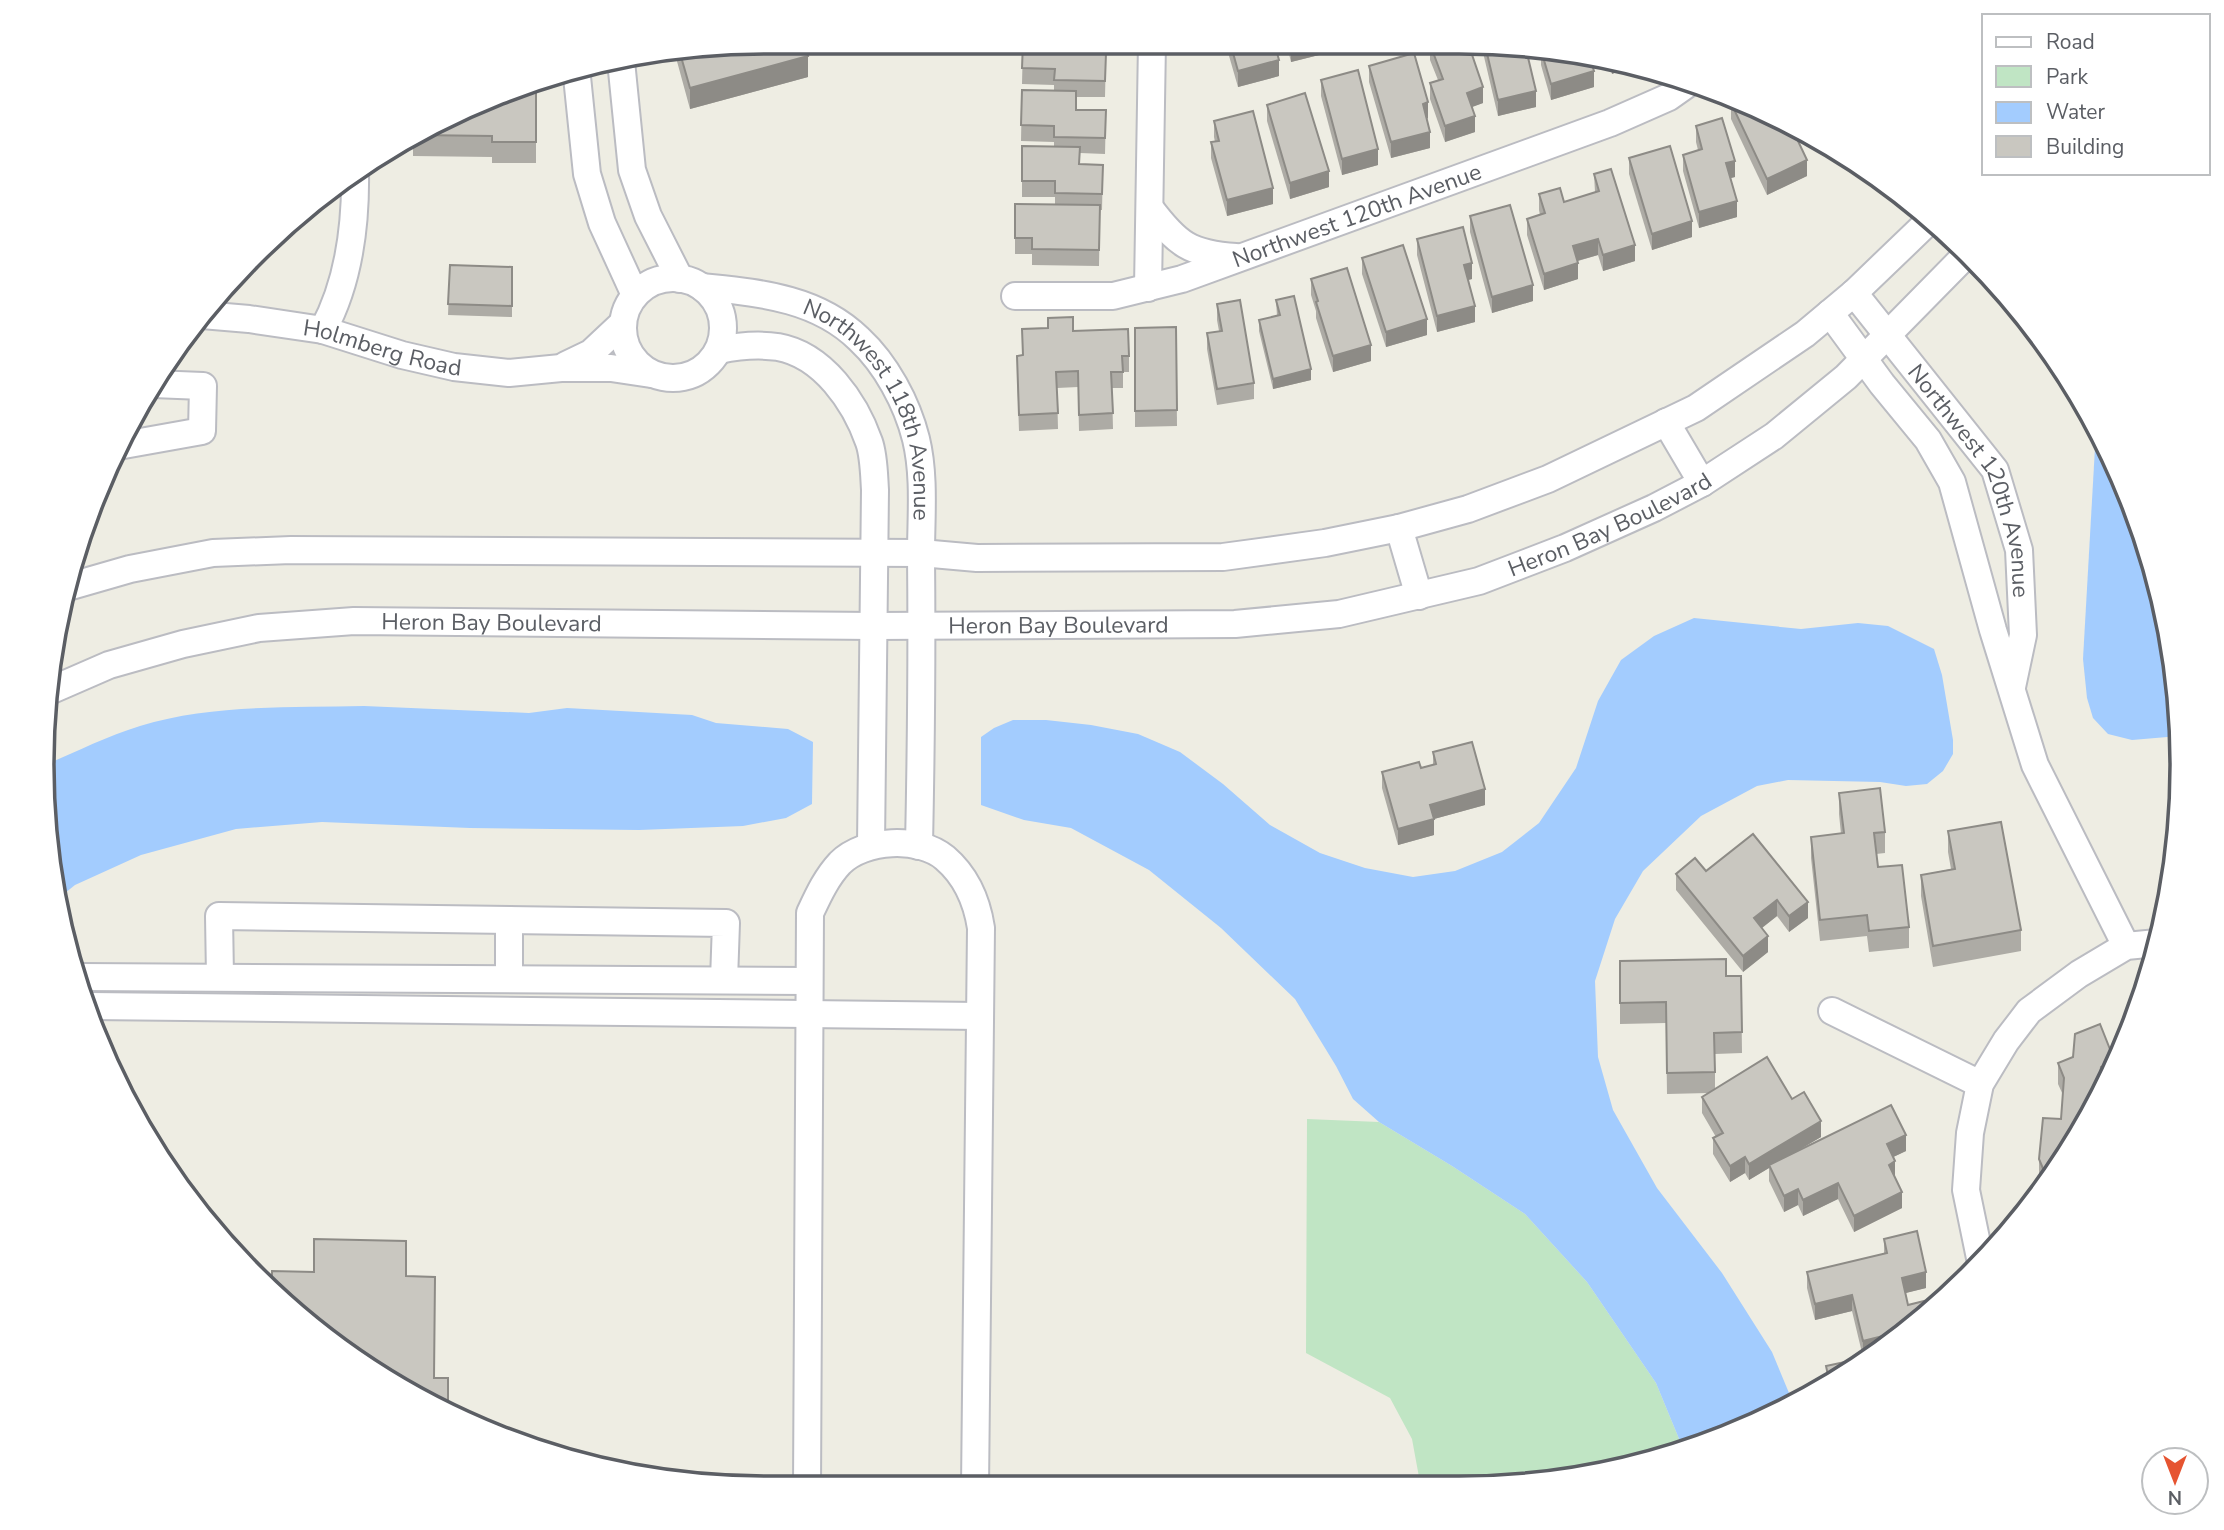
<svg xmlns="http://www.w3.org/2000/svg" width="2224" height="1530" viewBox="0 0 2224 1530" font-family="'Nunito Sans',sans-serif">
	<style>
		.green { fill: #c0e5c4 }
		.water { fill: #a3ccfe }
		.lines { fill: none; stroke-linecap: round; stroke-linejoin: round }
		.minor-casing { stroke: #bbbcc2; stroke-width: 30 }
		.minor { stroke: #fff; stroke-width: 26 }
		.wall { fill: #adaba5 }
		.shaded-wall { fill: #8d8b86 }
		.building { fill: #c9c7c0; stroke: #8d8b86; stroke-width: 2 }
		.labels { text-anchor: middle; stroke-width: 5; stroke-linejoin: round; paint-order: stroke }
		.street-label { font-size: 23px; fill: #5b5e64; stroke: #fff }
		.rim { fill: none; stroke: #5b5e64; stroke-width: 3.5 }
	</style>
	<rect width="100%" height="100%" fill="#eeede3"/>
	<path class="green" d="M1307,1119L1379,1122L1452,1166L1525,1214L1587,1282L1656,1383L1682,1446L1600,1474L1459,1488H1421L1412,1439L1390,1398L1306,1353Z"/>
	<g class="water">
		<path d="M2096,430L2127,489L2168,624L2179,736L2132,740L2108,734L2093,718L2087,698L2083,659Z"/>
		<path d="M1694,618L1801,629L1858,623L1888,626L1934,649L1942,675L1953,740V754L1943,771L1927,784L1906,786L1880,782L1788,780L1757,786L1701,816L1643,871L1615,919L1595,981L1598,1057L1613,1110L1657,1188L1722,1273L1772,1352L1794,1405L1779,1413L1682,1446L1656,1383L1587,1282L1525,1214L1452,1166L1379,1122L1353,1099L1336,1066L1295,999L1221,928L1149,870L1071,828L1024,820L981,805V737L994,728L1013,720H1046L1091,725L1138,734L1180,752L1223,784L1270,825L1320,853L1365,868L1413,877L1455,871L1502,852L1539,823L1576,768L1598,701L1621,660L1654,636Z"/>
		<path d="M364,706L529,713L567,708L692,715L716,723L788,729L813,742L812,804L786,818L743,826L639,830L470,828L322,822L236,829L141,855L75,885L55,901L44,812L45,765C76,752 107,736 140,726C211,704 290,708 364,706Z"/>
	</g>
	<g class="lines">
		<defs>
			<g id="minor">
				<path d="M621,61L632,170L648,216L680,279"/>
				<path d="M576,67L587,174L602,223L635,295"/>
				<path d="M1150,208C1177,244 1190,254 1236,257"/>
				<circle cx="673" cy="328" r="50"/>
				<path id="s1" d="M702,287C758,293 816,297 859,339C886,364 907,403 916,439C925,476 921,517 921,555C922,652 921,749 919,846"/>
				<path d="M1148,288L1152,42"/>
				<path id="s2" d="M1854,293L1995,470L2019,550L2023,635L2012,687"/>
				<path id="s3" d="M1015,296H1113L1182,279L1610,123L1669,97L1686,85"/>
				<path d="M1830,313L1882,384L1928,440L1952,482L1993,630L2035,765L2126,946"/>
				<path id="s4" d="M202,315L249,319L323,330L402,355L454,367L509,373L561,368H611L651,374"/>
				<path d="M323,330C349,282 356,226 355,171"/>
				<path d="M719,350C738,346 758,344 778,347C823,355 855,402 869,442C874,456 874,475 875,490L871,845"/>
				<path d="M566,365L591,353L623,323"/>
				<path d="M1666,422L1702,483"/>
				<path d="M118,446L202,431L203,386L153,384"/>
				<path d="M1399,528L1419,596"/>
				<path d="M71,586L130,569L213,553L291,550L921,553L977,558L1223,557L1325,543L1399,528L1468,509L1548,479L1696,408L1805,334L1854,293L1931,219"/>
				<path id="s5" d="M47,692L109,665L183,644L259,628L354,621L874,626L1235,624L1339,614L1479,581L1565,548L1654,508L1702,483L1774,436L1846,377L1969,252"/>
				<path d="M509,920V979"/>
				<path d="M80,977L809,981"/>
				<path d="M220,977L219,916L726,923L724,980"/>
				<path d="M90,1006L980,1016"/>
				<path d="M1832,1011L1980,1084"/>
				<path d="M1981,1263L1966,1190L1970,1133L1980,1084L2006,1041L2029,1011L2079,974L2126,946L2157,943"/>
				<path d="M807,1488L810,913C818,896 826,878 840,863C864,839 919,836 945,858C966,876 977,902 981,928L975,1488"/>
			</g>
		</defs>
		<use href="#minor" class="minor-casing"/>
		<use href="#minor" class="minor"/>
	</g>
	<g class="wall">
		<path d="M765,42L808,77L690,109L675,54Z"/>
		<path d="M852,42H872L863,52Z"/>
		<path d="M1023,42L1082,53H1106L1105,97H1076V110H1106L1105,154L1080,153V164L1103,165L1102,210H1100L1099,266L1032,265V254H1015V204H1055V197H1022V146L1054,147V142L1021,141L1022,90L1054,91V85L1022,84Z"/>
		<path d="M1225,42H1274L1279,76L1238,87Z"/>
		<path d="M1286,42H1327V53L1291,62Z"/>
		<path d="M1430,44L1483,103L1471,107L1475,132L1445,142L1430,99V83L1438,80L1430,60Z"/>
		<path d="M1481,44L1526,49L1536,107L1498,116Z"/>
		<path d="M1541,50L1594,87L1551,100L1541,65Z"/>
		<path d="M1606,58L1631,66L1612,74Z"/>
		<path d="M1369,66L1428,118L1427,119L1430,148L1391,158L1369,82Z"/>
		<path d="M1321,80L1378,165L1342,175L1321,96Z"/>
		<path d="M536,81V163H492V157L413,156V137L488,97Z"/>
		<path d="M1731,103L1807,176L1767,195L1731,119Z"/>
		<path d="M1267,105L1329,187L1290,199L1267,121Z"/>
		<path d="M1214,121L1273,204L1227,216L1211,158V142H1215L1214,137Z"/>
		<path d="M1696,126L1735,177L1731,178L1737,217L1699,228L1683,171V155L1698,150L1696,142Z"/>
		<path d="M1806,133L1829,148L1824,153Z"/>
		<path d="M1629,158L1692,237L1652,250L1629,174Z"/>
		<path d="M1594,174L1635,261L1603,271L1598,255L1578,261V279L1544,290L1527,235V219L1540,215L1539,210V194L1564,202L1595,192Z"/>
		<path d="M1470,216L1533,301L1492,313L1470,232Z"/>
		<path d="M1417,239L1472,279L1468,280L1475,322L1437,332L1417,255Z"/>
		<path d="M1362,258L1427,335L1386,347L1362,274Z"/>
		<path d="M450,265L512,267V317L448,315Z"/>
		<path d="M1311,279L1371,361L1333,372L1316,318V311L1311,295Z"/>
		<path d="M1276,300L1311,380L1273,389L1259,331V320L1277,316Z"/>
		<path d="M1217,304L1254,383V399L1217,405L1207,349V333L1219,331L1217,320Z"/>
		<path d="M1176,327L1177,426L1135,427V328Z"/>
		<path d="M1022,329L1073,331L1129,356V372H1123V388H1112L1113,429L1079,431L1078,387L1057,388L1058,429L1019,431L1017,372L1023,355Z"/>
		<path d="M1433,752L1485,805L1434,819V835L1398,845L1382,788V772L1421,768L1433,765Z"/>
		<path d="M2182,765L2178,804H2174V783Z"/>
		<path d="M1839,793L1885,832V853L1876,854L1878,867L1909,927V948L1869,952L1867,936L1820,941L1811,858V837L1841,834L1839,814Z"/>
		<path d="M2176,828L2170,887L2164,886V865Z"/>
		<path d="M1948,831L2021,930V951L1933,967L1921,896V875L1951,869L1948,852Z"/>
		<path d="M1753,834L1808,918L1789,932L1777,916L1762,928L1768,952L1743,972L1676,890V874L1706,871Z"/>
		<path d="M1620,961L1726,976H1741L1742,1053L1715,1054V1089L1792,1099L1821,1137L1794,1153L1906,1151L1893,1157L1895,1177L1902,1208L1854,1232L1838,1199L1803,1216L1798,1205L1784,1212L1769,1181V1168L1749,1180L1745,1173L1730,1182L1713,1154V1138L1716,1137L1702,1113V1097L1708,1093L1667,1094L1666,1023L1620,1024Z"/>
		<path d="M2058,1063L2115,1065L2060,1167L2043,1188L2039,1180V1159L2061,1119L2063,1095L2058,1084Z"/>
		<path d="M1884,1239L1926,1288L1905,1293L1863,1357L1852,1311L1815,1320L1807,1288V1272L1884,1254Z"/>
		<path d="M1826,1366H1861L1827,1386Z"/>
	</g>
	<g class="shaded-wall">
		<path d="M863,42H872L863,52Z"/>
		<path d="M1305,42H1327V53L1291,62V46Z"/>
		<path d="M1345,42H1356L1345,46Z"/>
		<path d="M808,56V77L690,109V88Z"/>
		<path d="M1279,60V76L1238,87V71Z"/>
		<path d="M1612,60L1631,66L1612,74Z"/>
		<path d="M1594,71V87L1551,100V84Z"/>
		<path d="M1483,87V103L1467,109V93Z"/>
		<path d="M1536,91V107L1498,116V100Z"/>
		<path d="M1428,102V118L1423,120V104Z"/>
		<path d="M1475,116V132L1445,142V126Z"/>
		<path d="M1430,132V148L1391,158V142Z"/>
		<path d="M1824,145L1829,148L1824,153Z"/>
		<path d="M1378,149V165L1342,175V159Z"/>
		<path d="M1807,160V176L1767,195V179Z"/>
		<path d="M1735,161V177L1726,179V163Z"/>
		<path d="M1329,171V187L1290,199V183Z"/>
		<path d="M1273,188V204L1227,216V200Z"/>
		<path d="M1737,201V217L1699,228V212Z"/>
		<path d="M1692,221V237L1652,250V234Z"/>
		<path d="M1598,239V255L1573,262V246Z"/>
		<path d="M1635,245V261L1603,271V255Z"/>
		<path d="M1472,263V279L1464,281V265Z"/>
		<path d="M1578,263V279L1544,290V274Z"/>
		<path d="M1533,285V301L1492,313V297Z"/>
		<path d="M1475,306V322L1437,332V316Z"/>
		<path d="M1427,319V335L1386,347V332Z"/>
		<path d="M1371,345V361L1333,372V356Z"/>
		<path d="M1311,369V380L1273,389V379Z"/>
		<path d="M1485,789V805L1434,819V835L1398,845V829L1430,805Z"/>
		<path d="M1777,900V916L1754,934V918Z"/>
		<path d="M1808,902V918L1789,932V916Z"/>
		<path d="M1768,936V952L1743,972V956Z"/>
		<path d="M2115,1062V1065L2102,1088L2100,1076L2101,1067Z"/>
		<path d="M1821,1121V1137L1770,1167L1769,1165V1168L1749,1180V1164Z"/>
		<path d="M1906,1135V1151L1887,1160V1144Z"/>
		<path d="M1745,1157V1173L1730,1182V1166Z"/>
		<path d="M1895,1161V1177L1889,1165Z"/>
		<path d="M1838,1183V1199L1803,1216V1200Z"/>
		<path d="M1798,1189V1205L1784,1212V1196Z"/>
		<path d="M1902,1192V1208L1854,1232V1216Z"/>
		<path d="M1926,1272V1288L1902,1294V1278Z"/>
		<path d="M1852,1295V1311L1815,1320V1304Z"/>
		<path d="M1903,1331L1876,1354L1863,1357V1341Z"/>
	</g>
	<g class="building">
		<path d="M765,42H804L808,56L690,88L680,53Z"/>
		<path d="M1023,42H1082V53H1106L1105,81L1054,80L1055,69L1022,68Z"/>
		<path d="M1230,42H1274L1279,60L1238,71Z"/>
		<path d="M1290,42H1305L1291,46Z"/>
		<path d="M1435,42L1468,43L1483,87L1467,93L1475,116L1445,126L1430,83L1443,79L1430,44Z"/>
		<path d="M1485,45L1526,49L1536,91L1498,100Z"/>
		<path d="M1541,50L1589,55L1594,71L1551,84Z"/>
		<path d="M1414,53L1428,102L1423,104L1430,132L1391,142L1369,66Z"/>
		<path d="M1358,70L1378,149L1342,159L1321,80Z"/>
		<path d="M536,81V142H492V136L417,135L488,97Z"/>
		<path d="M1022,90L1076,91V110H1106L1105,138L1054,137V126L1021,125Z"/>
		<path d="M1305,93L1329,171L1290,183L1267,105Z"/>
		<path d="M1735,102L1779,117L1790,124L1807,160L1767,179L1731,103Z"/>
		<path d="M1253,111L1273,188L1227,200L1211,142L1219,141L1214,121Z"/>
		<path d="M1722,118L1735,161L1726,163L1737,201L1699,212L1683,155L1702,149L1696,126Z"/>
		<path d="M1022,146L1080,147L1079,164L1103,165L1102,194L1055,193V181H1022Z"/>
		<path d="M1670,146L1692,221L1652,234L1629,158Z"/>
		<path d="M1611,169L1635,245L1603,255L1598,239L1573,246L1578,263L1544,274L1527,219L1545,213L1539,194L1560,188L1564,202L1599,191L1594,174Z"/>
		<path d="M1015,204L1100,205L1099,250L1032,249V238H1015Z"/>
		<path d="M1510,205L1533,285L1492,297L1470,216Z"/>
		<path d="M1463,227L1472,263L1464,265L1475,306L1437,316L1417,239Z"/>
		<path d="M1403,245L1427,319L1386,332L1362,258Z"/>
		<path d="M450,265L512,267V306L448,304Z"/>
		<path d="M1347,268L1371,345L1333,356L1316,302L1318,301L1311,279Z"/>
		<path d="M1294,296L1311,369L1273,379L1259,320L1280,315L1276,300Z"/>
		<path d="M1240,300L1254,383L1217,389L1207,333L1222,331L1217,304Z"/>
		<path d="M1073,317V331L1128,329L1129,356H1122L1123,372H1111L1113,413L1079,415L1078,371L1056,372L1058,413L1019,415L1017,356L1023,355L1022,329L1048,328V318Z"/>
		<path d="M1176,327L1177,410L1135,411V328Z"/>
		<path d="M1472,742L1485,789L1430,805L1434,819L1398,829L1382,772L1419,762L1421,768L1436,764L1433,752Z"/>
		<path d="M2176,745L2180,746L2182,765L2180,783H2174Z"/>
		<path d="M1880,788L1885,832L1874,833L1878,867L1902,865L1909,927L1869,931L1867,915L1820,920L1811,837L1844,833L1839,793Z"/>
		<path d="M2001,822L2021,930L1933,946L1921,875L1955,869L1948,831Z"/>
		<path d="M2167,828H2176L2172,866L2164,865Z"/>
		<path d="M1753,834L1808,902L1789,916L1777,900L1754,918L1768,936L1743,956L1676,874L1695,858L1706,871Z"/>
		<path d="M1726,959V976H1741L1742,1032L1714,1033L1715,1072L1667,1073L1666,1002L1620,1003V961Z"/>
		<path d="M2100,1024L2115,1062L2101,1067L2100,1076L2108,1077L2060,1167L2056,1172L2044,1171L2039,1159L2043,1118L2061,1119L2064,1078L2058,1063L2073,1057L2075,1034Z"/>
		<path d="M1767,1057L1792,1099L1804,1092L1821,1121L1749,1164L1745,1157L1730,1166L1713,1138L1723,1133L1702,1097Z"/>
		<path d="M1891,1105L1906,1135L1887,1144L1895,1161L1889,1165L1902,1192L1854,1216L1838,1183L1803,1200L1798,1189L1784,1196L1769,1165Z"/>
		<path d="M1917,1231L1926,1272L1902,1278L1908,1305L1924,1301L1926,1312L1903,1331L1863,1341L1852,1295L1815,1304L1807,1272L1887,1253L1884,1239Z"/>
		<path d="M314,1239L406,1241V1276L435,1277L434,1378H448V1411L363,1366L272,1291V1271L314,1272Z"/>
		<path d="M1873,1356L1861,1366L1830,1384L1826,1366Z"/>
	</g>
	<g class="labels">
		<g class="street-label">
			<text dy="8" stroke="none"><textPath href="#s3" startOffset="355">Northwest 120th Avenue</textPath></text>
			<text dy="8" stroke="none"><textPath href="#s4" startOffset="184">Holmberg Road</textPath></text>
			<text dy="8" stroke="none"><textPath href="#s1" startOffset="236">Northwest 118th Avenue</textPath></text>
			<text dy="8" stroke="none"><textPath href="#s2" startOffset="226">Northwest 120th Avenue</textPath></text>
			<text dy="8" stroke="none"><textPath href="#s5" startOffset="1589">Heron Bay Boulevard</textPath></text>
			<text dy="8" stroke="none"><textPath href="#s5" startOffset="455">Heron Bay Boulevard</textPath></text>
			<text dy="8" stroke="none"><textPath href="#s5" startOffset="1022">Heron Bay Boulevard</textPath></text>
		</g>
	</g>
	<path d="M0 0H2224V1530H0ZM765 54H1459A711 711 0 0 1 2170 765V765A711 711 0 0 1 1459 1476H765A711 711 0 0 1 54 765V765A711 711 0 0 1 765 54Z" fill="#fff" fill-rule="evenodd"/>
	<path class="rim" d="M765 54H1459A711 711 0 0 1 2170 765V765A711 711 0 0 1 1459 1476H765A711 711 0 0 1 54 765V765A711 711 0 0 1 765 54Z"/>
	<rect x="1982" y="14" width="228" height="161" fill="#ffffff" stroke="#bdbfc1" stroke-width="2"/>
	<rect x="1996" y="37" width="35" height="10" fill="#ffffff" stroke="#bdbfc1" stroke-width="2"/>
	<text x="2046" y="49" font-size="21" fill="#5b5e64">Road</text>
	<rect x="1996" y="66" width="35" height="21" fill="#c0e5c4" stroke="#bdbfc1" stroke-width="2"/>
	<text x="2046" y="84" font-size="21" fill="#5b5e64">Park</text>
	<rect x="1996" y="102" width="35" height="21" fill="#a3ccfe" stroke="#bdbfc1" stroke-width="2"/>
	<text x="2046" y="119" font-size="21" fill="#5b5e64">Water</text>
	<rect x="1996" y="136" width="35" height="21" fill="#c9c7c0" stroke="#bdbfc1" stroke-width="2"/>
	<text x="2046" y="154" font-size="21" fill="#5b5e64">Building</text>
	<g transform="translate(2175 1481) rotate(180)"><circle r="33" fill="#ffffff" stroke="#bdbfc1" stroke-width="2"/>
	<path d="M0-5L12 26L0 18L-12 26Z" fill="#e65431"/>
	<text y="-10" font-size="19" font-weight="bold" text-anchor="middle" fill="#5b5e64">N</text>
	</g>
</svg>
